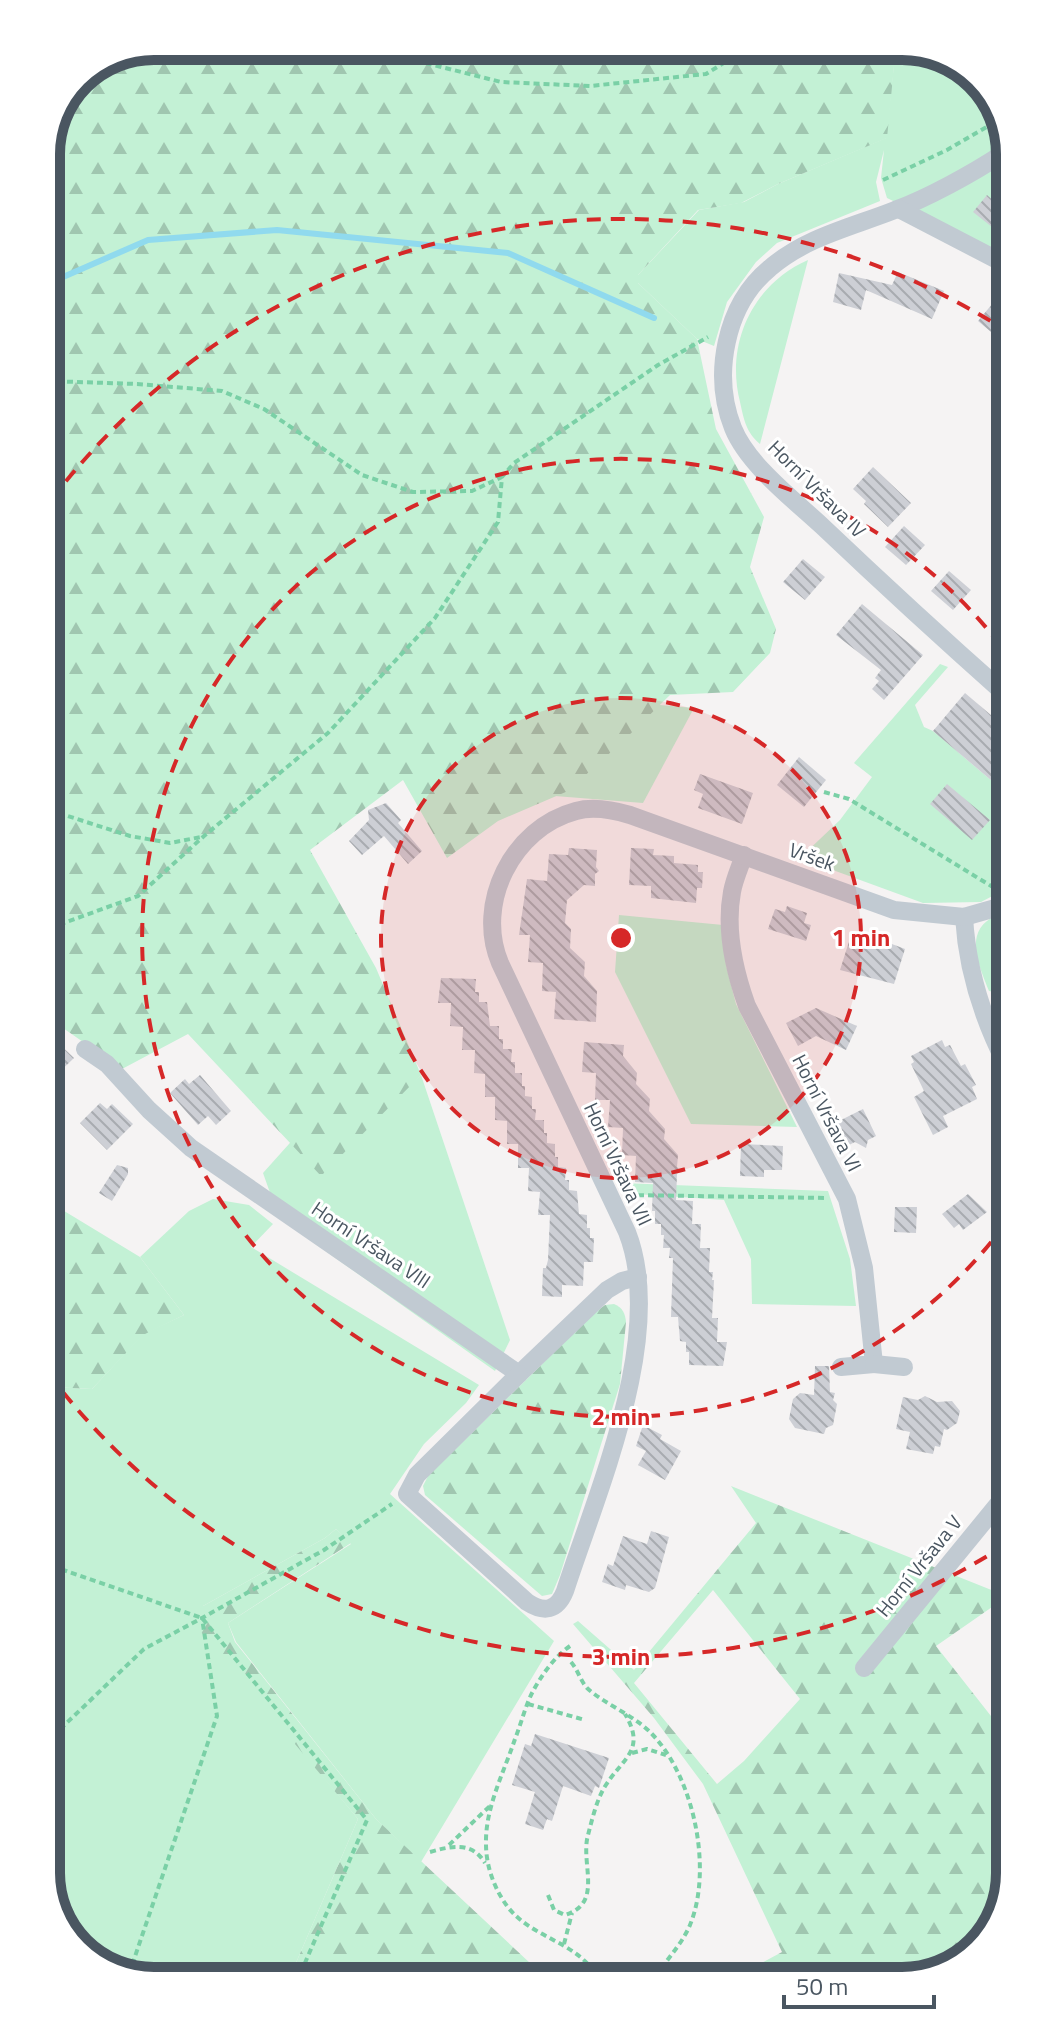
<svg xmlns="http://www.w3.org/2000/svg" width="1056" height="2027" viewBox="0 0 1056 2027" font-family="'Titillium Web',sans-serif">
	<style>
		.grass { fill: #c3f1d5 }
		.forest { fill: url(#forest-firs); fill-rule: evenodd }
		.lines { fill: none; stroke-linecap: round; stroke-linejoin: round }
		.stream { stroke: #90daee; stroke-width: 6 }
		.building { fill: url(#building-back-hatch) }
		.path { stroke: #7ad0a6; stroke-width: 4; stroke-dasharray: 6 4; stroke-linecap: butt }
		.street { stroke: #c1cad2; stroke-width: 18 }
		.ring { fill: none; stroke: #d62828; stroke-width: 4; stroke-dasharray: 14 10 }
		.labels { text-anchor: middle; stroke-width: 6; stroke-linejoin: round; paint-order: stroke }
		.street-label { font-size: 20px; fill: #4a5661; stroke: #fff }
		.rim { fill: none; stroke: #4a5661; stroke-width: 10 }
		.centre { fill: #d62828; stroke: #fff; stroke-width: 4 }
		.ring-label { font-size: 24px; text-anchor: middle; font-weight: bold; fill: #d62828; stroke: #fff; stroke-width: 6; stroke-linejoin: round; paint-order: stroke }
	</style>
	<defs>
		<pattern id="forest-firs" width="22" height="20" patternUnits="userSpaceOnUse" patternTransform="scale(2)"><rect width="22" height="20" fill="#c3f1d5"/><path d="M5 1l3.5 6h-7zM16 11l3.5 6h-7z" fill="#a0c6b0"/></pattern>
		<pattern id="building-back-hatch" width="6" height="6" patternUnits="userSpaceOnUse" patternTransform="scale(2)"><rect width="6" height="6" fill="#cdcfd5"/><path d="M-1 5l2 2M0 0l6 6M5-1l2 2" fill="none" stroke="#a8abb0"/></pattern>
	</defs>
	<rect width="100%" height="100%" fill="#f5f3f3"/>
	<g class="grass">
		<path d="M896,46H910L968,68L1002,113L1003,255L887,198L881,178L884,150L876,182L880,201L777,243L756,262L727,302L714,346L697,339L638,283V275L699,210L744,202L778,184L886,138Z"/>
		<path d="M808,260L760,444C746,432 744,420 740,402C725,343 753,284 808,260Z"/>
		<path d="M940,664L948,667L915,705L924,727L933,731L1005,792L1006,889L981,902L923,903L800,858L840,820L872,777L854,763Z"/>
		<path d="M626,702L694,708L643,803L555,796Z"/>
		<path d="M1006,912V990L1000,993L989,991C981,970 965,938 987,921C992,917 1000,915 1006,912Z"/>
		<path d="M619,915L723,925L726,965L736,1004L797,1127L691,1124L615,972Z"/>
		<path d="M421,1075L510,1340L495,1371L279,1218L263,1173L332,1096L362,1127Z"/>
		<path d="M621,1183L828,1191L850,1259L856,1306L752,1304L751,1259L724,1200L621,1193Z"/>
		<path d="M213,1199L249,1205L273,1224L251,1247L479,1385L466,1403L424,1444L390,1494L554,1641L421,1862L376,1819L236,1642L228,1623L351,1544L336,1529L325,1538L203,1606L241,1677L358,1819L289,1979L146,1981L88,1959L54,1914L52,1387L92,1389L143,1334L184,1315L140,1257L189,1211Z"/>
	</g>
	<g class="forest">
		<path d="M154,46H896L887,138L778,184L741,203L698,210L638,275V283L697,339L716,429L764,517L750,567L776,629L770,653L733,692L670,695L622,742L568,791L498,821L447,858L403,780L310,850L376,968L421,1075L321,1176L188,1034L122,1069L50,1019L46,147L78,77Z"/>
		<path d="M51,1203L140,1257L184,1315L143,1335L92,1389L52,1387Z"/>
		<path d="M614,1304C623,1308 625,1313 626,1322L620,1384L560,1575L552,1594L542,1596L425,1495L423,1486L428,1476L594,1313L605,1305Z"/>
		<path d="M731,1486L1009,1597V1610L995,1605L936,1646L1009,1739L1010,1874L992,1934L943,1973L739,1975L782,1952L703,1784L654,1718L573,1624L578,1621L634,1670L756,1523ZM713,1590L800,1699L744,1761L717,1784L634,1683Z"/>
		<path d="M336,1529L351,1543L228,1623L235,1642L376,1819L545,1977L289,1979L358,1819L190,1619L203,1606L325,1538Z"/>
	</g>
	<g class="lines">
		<path class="stream" d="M47,284L148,240L277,230L508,253L654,318"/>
	</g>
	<g class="building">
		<path d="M987,195L1002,208V214L992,227L973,212Z"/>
		<path d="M898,272L944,291L932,319L866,290L861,310L833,302L839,273L892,285Z"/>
		<path d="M1003,291V342L978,321Z"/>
		<path d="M873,467L911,503L888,527L864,504L866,501L853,489Z"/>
		<path d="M904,526L925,545L906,565L885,547Z"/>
		<path d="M803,559L825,577L805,600L783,582Z"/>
		<path d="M949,571L971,590L953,610L931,591Z"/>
		<path d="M862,604L923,655L884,700L872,689L879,681L875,678L881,670L836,635Z"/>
		<path d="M965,693L1005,727V792L933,731Z"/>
		<path d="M799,757L826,780L804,807L777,785Z"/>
		<path d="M700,774L753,793L742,824L698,808L703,794L694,790Z"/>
		<path d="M947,784L990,820L972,840L930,804Z"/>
		<path d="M386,803L401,820L398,823L422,851L408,864L384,836L362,855L349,841L369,820L368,810Z"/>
		<path d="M569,848L597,850L596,867L599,871L595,874V886L584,885L567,900L565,923L571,929L570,948L585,962L584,976L597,991L596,1022L554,1019L556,992L542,991L543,963L528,962L530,935H519L527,879L547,881L549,854L568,855Z"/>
		<path d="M631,848L654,849L653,855L674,856V863L698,865V872H703L702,888H697L696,903L651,898V886L629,885Z"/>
		<path d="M787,906L807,913L804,923L811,925L806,941L768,929L775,909L785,912Z"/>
		<path d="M852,932L862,936L863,933L905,949L894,984L840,970Z"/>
		<path d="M441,978L476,979L475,992H479V1002H487L490,1026H499V1039H503V1049H512L511,1062H515V1073H522V1086H525V1096L532,1097V1109H536L535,1120H544V1133H547V1143L555,1144V1157H558V1167L566,1168L565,1180H569V1190L577,1191L579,1214L587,1215V1228H590V1238H594L593,1262H584L583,1286L562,1285V1297L542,1296L543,1268H546L548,1260L550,1215H538L540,1192L528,1191L529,1168H518V1144H507V1121L495,1120V1097H485V1074L474,1073L475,1050H462L463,1027L450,1026L451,1003H438Z"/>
		<path d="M816,1008L857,1026L846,1050L816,1036L798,1046L786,1023Z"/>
		<path d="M50,1035L74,1058L50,1081Z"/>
		<path d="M942,1040L945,1047L950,1045L961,1066L965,1064L976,1085L972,1087L977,1099L943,1116L948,1127L933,1135L914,1097L924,1091L911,1064L914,1062L911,1056Z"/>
		<path d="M584,1042L624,1045L623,1056L637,1073L636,1084L650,1099L649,1111L665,1129L664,1139L678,1155L677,1167L680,1170L677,1174L676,1200L693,1201L692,1224H701L700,1248H710L709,1272H713L712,1280H714L712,1318H718L717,1342H727L723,1366L689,1365V1352H686V1342L680,1341L678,1317H671L673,1258H669L670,1248H663L664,1235H661V1224H655V1211H652L653,1183L635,1182L636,1156L622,1155L623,1128L608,1127L610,1100H595L596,1073L582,1072Z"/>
		<path d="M200,1075L231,1111L216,1125L208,1116L198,1125L170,1093L185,1079L189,1084Z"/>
		<path d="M100,1103L107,1109L112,1104L133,1124L107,1150L80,1123Z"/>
		<path d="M863,1109L876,1136L868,1140L866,1148L855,1142L849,1145L837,1122Z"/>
		<path d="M741,1144L783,1146L782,1170H764V1177L740,1176Z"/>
		<path d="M117,1165L128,1168V1174L112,1201L99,1193Z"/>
		<path d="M968,1194L987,1212L963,1230L959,1224L954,1228L942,1214Z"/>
		<path d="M895,1207H917L916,1233L894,1232Z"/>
		<path d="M815,1366H829L830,1392L835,1393L833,1400L837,1404L833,1425L826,1428L824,1434L795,1428L789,1419L793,1399L800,1393L814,1395Z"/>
		<path d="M925,1396L937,1402L952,1401L960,1411L957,1423L947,1430L944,1429L940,1447L935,1446L933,1454L906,1449L910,1432L896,1429L903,1397L918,1400Z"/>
		<path d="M643,1425L662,1435L660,1439L681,1451L665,1480L638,1465L646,1451L636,1446Z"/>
		<path d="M651,1531L669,1537L655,1588L649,1592L626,1585L625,1590L602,1582L608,1564L613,1566L623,1536L647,1544Z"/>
		<path d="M535,1734L609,1758L599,1788L595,1786L591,1796L563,1786L552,1821L547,1819L543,1830L525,1824L535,1792L512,1785L525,1744L531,1746Z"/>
	</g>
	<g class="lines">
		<g class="path">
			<path d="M358,46L501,82L590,86L706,74L751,46"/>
			<path d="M883,180L947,150L1002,118"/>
			<path d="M47,381L137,384L222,391L264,409L362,475L413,492L472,491L502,477"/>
			<path d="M824,792L849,799L996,889"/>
			<path d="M49,810L130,836L170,843L201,837"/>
			<path d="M50,928L138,896L204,836L328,733L435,618L498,522L502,477L514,463L658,365L708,337"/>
			<path d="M628,1195L827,1198"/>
			<path d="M52,1566L202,1618L367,1820L298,1979"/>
			<path d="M570,1646C554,1657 541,1676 532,1693C525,1707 521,1724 515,1739C504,1772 485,1808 486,1844C486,1866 494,1888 507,1906C532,1939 575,1940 597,1976"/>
			<path d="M571,1662C578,1670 580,1680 587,1688C604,1704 634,1715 652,1734C694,1778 713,1869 690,1925C682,1944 667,1959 656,1976"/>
			<path d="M528,1704L585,1720"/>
			<path d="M53,1736L144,1649L202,1618"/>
			<path d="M632,1753L647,1749L666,1755"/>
			<path d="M449,1845L492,1804"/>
			<path d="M430,1852C451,1846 472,1841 485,1863"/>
			<path d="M548,1895L554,1910L565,1915C604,1903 580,1864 588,1835C592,1820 596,1802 604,1788C622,1758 647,1751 625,1714"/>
			<path d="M564,1944L572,1913"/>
			<path d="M129,1974L217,1716L202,1618L324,1550L392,1504"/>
		</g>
		<g class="street">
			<path d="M1002,154C973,173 928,198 895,210C852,227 806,237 770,268C725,305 712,375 733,428C748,465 794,500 822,526C882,583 943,639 1005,694"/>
			<path d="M899,209L1003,263"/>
			<path d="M744,855C740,867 734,880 732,892C725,930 734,970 747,1006L847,1199L864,1268L874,1364L841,1367"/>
			<path d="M964,917C967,968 983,1019 1006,1064"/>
			<path d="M85,1049L107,1064L149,1110L191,1148L519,1374L607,1290L622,1281L638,1277"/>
			<path d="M874,1364L904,1367"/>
			<path d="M519,1374L417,1475L407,1494L527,1602C544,1613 557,1611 565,1591C597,1492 667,1334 627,1232L500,963C475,904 512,828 576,811C594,806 613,810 630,815L894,910L964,917L1006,905"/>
			<path d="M864,1668L1008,1492"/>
		</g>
	</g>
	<circle cx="621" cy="938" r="240" fill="#d62828" fill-opacity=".12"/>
	<g class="ring">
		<circle cx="621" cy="938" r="240"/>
		<path d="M1006 1223A479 479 0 1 1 1004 650"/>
		<path d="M1007 1544A719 719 0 0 1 54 1381M51 500A719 719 0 0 1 1002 328"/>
	</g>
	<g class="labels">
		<g class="street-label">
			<text transform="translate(817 489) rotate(45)" y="7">Horní Vršava IV</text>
			<text transform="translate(812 857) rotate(20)" y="7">Vršek</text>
			<text transform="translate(827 1113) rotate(63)" y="7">Horní Vršava VI</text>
			<text transform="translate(618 1164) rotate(65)" y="7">Horní Vršava VII</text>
			<text transform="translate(371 1245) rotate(34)" y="7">Horní Vršava VIII</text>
			<text transform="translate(919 1566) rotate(-51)" y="7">Horní Vršava V</text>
		</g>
	</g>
	<path d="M0 0H1056V2027H0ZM154 60H902A94 94 0 0 1 996 154V1873A94 94 0 0 1 902 1967H154A94 94 0 0 1 60 1873V154A94 94 0 0 1 154 60Z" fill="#fff" fill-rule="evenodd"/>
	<path class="rim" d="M154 60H902A94 94 0 0 1 996 154V1873A94 94 0 0 1 902 1967H154A94 94 0 0 1 60 1873V154A94 94 0 0 1 154 60Z"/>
	<circle cx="621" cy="938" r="12" class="centre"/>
	<g class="ring-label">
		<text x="861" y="946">1 min</text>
		<text x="621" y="1425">2 min</text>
		<text x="621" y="1665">3 min</text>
	</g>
	<path d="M784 1995v12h150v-12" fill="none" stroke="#4a5661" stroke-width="4"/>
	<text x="796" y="1995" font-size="24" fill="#4a5661" stroke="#ffffff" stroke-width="6" paint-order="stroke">50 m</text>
</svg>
